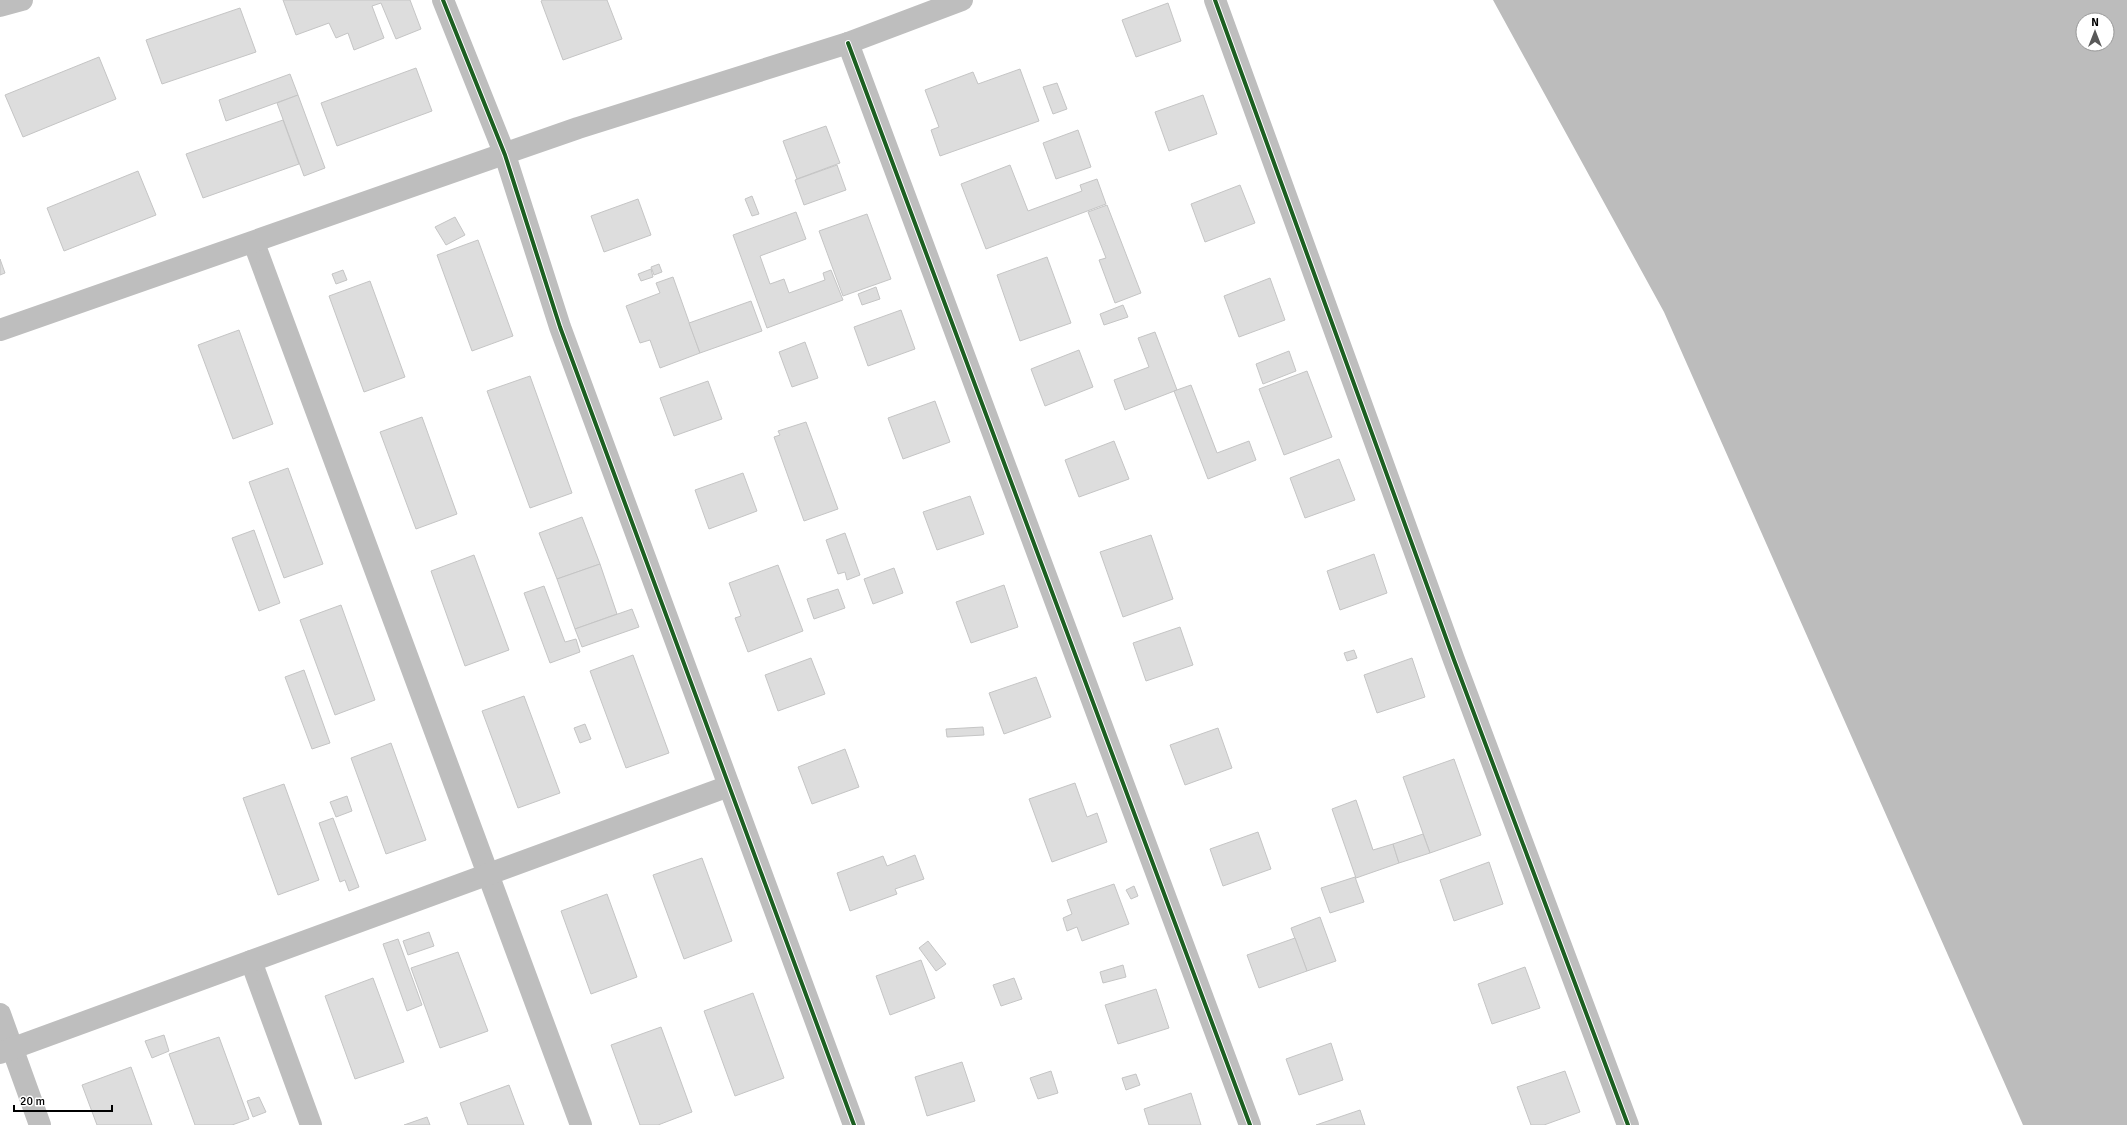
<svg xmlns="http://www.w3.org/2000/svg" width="2127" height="1125" viewBox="0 0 2127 1125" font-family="Signika,sans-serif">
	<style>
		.water { fill: #bcbcbc; fill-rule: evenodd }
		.building { fill: #ddd; stroke: #c5c5c5 }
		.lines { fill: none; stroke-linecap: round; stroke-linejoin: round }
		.street { stroke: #bebebe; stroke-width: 22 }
		.cycleway-casing { stroke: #fff; stroke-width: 6 }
		.cycleway { stroke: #1b5e20; stroke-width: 4 }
	</style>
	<rect width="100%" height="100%" fill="#fff"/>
	<path class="water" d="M1493,0H2127V1125H2023L1664,312ZM2083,20H2107V44H2083Z"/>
	<g class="building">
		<path d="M283,0H410L421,29L396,39L381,3L372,6L384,38L354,50L348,33L336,38L329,23L296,35Z"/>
		<path d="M543,0H607L622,39L563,60L541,1Z"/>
		<path d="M1168,3L1181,41L1136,57L1122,20Z"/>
		<path d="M240,8L256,52L162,84L146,40Z"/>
		<path d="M99,57L116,99L23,137L5,95Z"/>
		<path d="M416,68L432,111L337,146L321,103Z"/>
		<path d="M1020,69L1039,121L940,156L931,130L939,127L925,90L973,72L978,84Z"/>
		<path d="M290,74L298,95L226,121L219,100Z"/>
		<path d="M1057,83L1067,109L1053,114L1043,87Z"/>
		<path d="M298,95L325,168L304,176L277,103Z"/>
		<path d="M1203,95L1217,134L1169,151L1155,112Z"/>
		<path d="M283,120L299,164L203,198L186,154Z"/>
		<path d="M826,126L840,163L797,179L783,141Z"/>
		<path d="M1078,130L1091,167L1056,179L1043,143Z"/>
		<path d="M837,165L846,190L804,205L795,180Z"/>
		<path d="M1010,165L1028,211L1082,191L1080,185L1097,179L1106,204L986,249L961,184Z"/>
		<path d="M138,171L156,215L64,251L47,208Z"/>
		<path d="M1240,185L1255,223L1205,242L1191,204Z"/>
		<path d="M752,196L759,214L752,216L745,199Z"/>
		<path d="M638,199L651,235L604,252L591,216Z"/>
		<path d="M1107,205L1141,293L1115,303L1099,260L1106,258L1088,212Z"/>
		<path d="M796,212L806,239L760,256L770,284L784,279L789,293L825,280L823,273L831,270L843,300L767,328L733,235Z"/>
		<path d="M867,214L891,279L843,296L819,231Z"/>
		<path d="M455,217L465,235L446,245L435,227Z"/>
		<path d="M478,240L513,336L472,351L437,255Z"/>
		<path d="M1047,257L1071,323L1020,341L997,275Z"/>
		<path d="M0,259L5,273L0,275Z"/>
		<path d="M659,264L662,272L654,275L651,267Z"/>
		<path d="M651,269L653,277L641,281L638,274Z"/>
		<path d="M343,270L347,280L336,284L332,274Z"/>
		<path d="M673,277L700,353L660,368L650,340L640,343L626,306L660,293L656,283Z"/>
		<path d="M1270,278L1285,320L1239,337L1224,296Z"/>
		<path d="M370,281L405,377L364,392L329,296Z"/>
		<path d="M876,287L880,299L862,305L858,294Z"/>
		<path d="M751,301L762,331L700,353L689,323Z"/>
		<path d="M1123,305L1128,317L1104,325L1100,314Z"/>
		<path d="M901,310L915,349L868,366L854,327Z"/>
		<path d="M239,330L273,424L233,439L198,345Z"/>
		<path d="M1155,332L1177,390L1125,410L1114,380L1149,367L1138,338Z"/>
		<path d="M805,342L818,378L792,387L779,352Z"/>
		<path d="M1079,350L1093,387L1045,406L1031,369Z"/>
		<path d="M1289,351L1296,371L1263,384L1256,364Z"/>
		<path d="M1307,371L1332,437L1284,455L1259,389Z"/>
		<path d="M530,376L572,493L530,508L487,391Z"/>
		<path d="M708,381L722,419L674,436L660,398Z"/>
		<path d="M1191,385L1217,453L1249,441L1256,460L1208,479L1174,391Z"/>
		<path d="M935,401L950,442L903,459L888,418Z"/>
		<path d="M422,417L457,514L416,529L380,432Z"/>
		<path d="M806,422L838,509L804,521L774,437L780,435L778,431Z"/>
		<path d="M1114,441L1129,479L1079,497L1065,460Z"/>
		<path d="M1339,459L1355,500L1305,518L1290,478Z"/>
		<path d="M288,468L323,564L284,578L249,482Z"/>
		<path d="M743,473L757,511L709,529L695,490Z"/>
		<path d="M970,496L984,534L937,550L923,512Z"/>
		<path d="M582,517L600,564L557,579L539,533Z"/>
		<path d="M254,530L280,603L259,611L232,538Z"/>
		<path d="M845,533L860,575L847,580L845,572L838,574L826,540Z"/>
		<path d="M1151,535L1173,599L1123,617L1100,552Z"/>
		<path d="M1374,554L1387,593L1340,610L1327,571Z"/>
		<path d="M474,555L509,650L465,666L431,571Z"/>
		<path d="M600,564L617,614L575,629L557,579Z"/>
		<path d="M778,565L803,631L748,652L735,618L741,616L729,583Z"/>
		<path d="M894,568L903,593L873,604L864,579Z"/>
		<path d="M1004,585L1018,627L971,643L956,602Z"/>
		<path d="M544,586L565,642L576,639L580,652L550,663L524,593Z"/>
		<path d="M838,589L845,608L814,619L807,599Z"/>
		<path d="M341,605L375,700L335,715L300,620Z"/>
		<path d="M632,609L639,627L582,647L575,629Z"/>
		<path d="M1180,627L1193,665L1146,681L1133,643Z"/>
		<path d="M1354,650L1357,658L1347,661L1344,653Z"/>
		<path d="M633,655L669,753L626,768L590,671Z"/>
		<path d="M811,658L825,694L778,711L765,675Z"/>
		<path d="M1412,658L1425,697L1377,713L1364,675Z"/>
		<path d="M304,670L330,743L312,749L285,677Z"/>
		<path d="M1036,677L1051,717L1004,734L989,693Z"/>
		<path d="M524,696L560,793L518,808L482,711Z"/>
		<path d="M585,724L591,739L580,743L574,728Z"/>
		<path d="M983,727L984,735L947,737L946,729Z"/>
		<path d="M1218,728L1232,768L1185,785L1170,745Z"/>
		<path d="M391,743L426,840L386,854L351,758Z"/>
		<path d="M845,749L859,787L812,804L798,767Z"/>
		<path d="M1454,759L1481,835L1430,853L1403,777Z"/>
		<path d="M1075,783L1087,817L1097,813L1107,842L1052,862L1029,799Z"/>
		<path d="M284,784L319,880L278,895L243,798Z"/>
		<path d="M347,796L352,811L336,817L330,802Z"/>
		<path d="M1356,800L1373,850L1393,844L1399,863L1356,878L1332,809Z"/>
		<path d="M333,818L359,887L349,891L345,880L340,882L319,823Z"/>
		<path d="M1258,832L1271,869L1223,886L1210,849Z"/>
		<path d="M1423,834L1430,853L1399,863L1393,844Z"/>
		<path d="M915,855L924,879L895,889L897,894L850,911L837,873L883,856L887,866Z"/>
		<path d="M702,858L732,941L684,959L653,875Z"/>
		<path d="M1489,862L1503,904L1454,921L1440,880Z"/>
		<path d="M1355,877L1364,902L1330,913L1321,888Z"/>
		<path d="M1114,884L1129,924L1082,941L1077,927L1067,931L1063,918L1072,914L1067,900Z"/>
		<path d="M1134,886L1138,896L1131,899L1126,890Z"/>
		<path d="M607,894L637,977L591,994L561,911Z"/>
		<path d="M1320,917L1336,961L1307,971L1291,928Z"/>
		<path d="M429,932L434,946L408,955L403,941Z"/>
		<path d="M1295,938L1307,971L1259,988L1247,955Z"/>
		<path d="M398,939L422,1005L407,1011L383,944Z"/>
		<path d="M928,941L946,964L936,971L919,948Z"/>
		<path d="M458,952L488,1031L440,1048L411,968Z"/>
		<path d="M921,960L935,998L890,1015L876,976Z"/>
		<path d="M1123,965L1126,977L1103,983L1100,972Z"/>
		<path d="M1525,967L1540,1008L1492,1024L1478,984Z"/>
		<path d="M373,978L404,1062L355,1079L325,996Z"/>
		<path d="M1014,978L1022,999L1001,1006L993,985Z"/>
		<path d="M1156,989L1169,1028L1118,1044L1105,1005Z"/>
		<path d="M753,993L784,1078L735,1096L704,1011Z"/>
		<path d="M661,1027L692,1112L658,1125H640L611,1045Z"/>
		<path d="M164,1035L169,1051L152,1058L145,1041Z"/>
		<path d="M219,1037L249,1119L232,1125H195L169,1054Z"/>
		<path d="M1331,1043L1343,1080L1299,1095L1286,1059Z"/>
		<path d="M962,1062L975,1101L927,1116L915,1077Z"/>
		<path d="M131,1067L152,1125H97L82,1085Z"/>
		<path d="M1051,1071L1058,1093L1038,1099L1030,1078Z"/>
		<path d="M1565,1071L1580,1112L1544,1125H1531L1517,1087Z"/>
		<path d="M1136,1074L1140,1085L1126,1090L1122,1078Z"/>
		<path d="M509,1085L524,1125H468L460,1103Z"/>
		<path d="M1191,1093L1201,1125H1149L1144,1109Z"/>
		<path d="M259,1097L266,1112L253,1117L247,1101Z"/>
		<path d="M1360,1110L1365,1125H1316Z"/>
		<path d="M427,1117L430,1125H404Z"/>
	</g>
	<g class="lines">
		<g class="street">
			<path d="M443,0L505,155L560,327L854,1125"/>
			<path d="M1215,0L1454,660L1628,1125"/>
			<path d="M0,6L22,0"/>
			<path d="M848,43L1250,1125"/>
			<path d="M254,243L581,1125"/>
			<path d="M0,330L578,128L848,43L962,0"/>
			<path d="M251,961L311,1125"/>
			<path d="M0,1014L40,1125"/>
			<path d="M0,1053L729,786"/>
		</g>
		<defs>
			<g id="cycleway">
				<path d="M443,0L505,155L560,327L854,1125"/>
				<path d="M1215,0L1454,660L1628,1125"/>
				<path d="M848,43L1250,1125"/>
			</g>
		</defs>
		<use href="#cycleway" class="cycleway-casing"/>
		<use href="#cycleway" class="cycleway"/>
	</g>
	<g transform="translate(2095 32)"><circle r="19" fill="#ffffff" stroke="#999999"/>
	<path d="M0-3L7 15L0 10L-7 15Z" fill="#595959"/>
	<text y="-6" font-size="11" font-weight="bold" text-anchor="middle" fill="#000000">N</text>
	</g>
	<path d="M14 1105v6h98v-6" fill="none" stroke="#000000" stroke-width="2"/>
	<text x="20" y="1105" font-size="12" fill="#000000" stroke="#ffffff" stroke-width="3" paint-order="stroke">20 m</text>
</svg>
